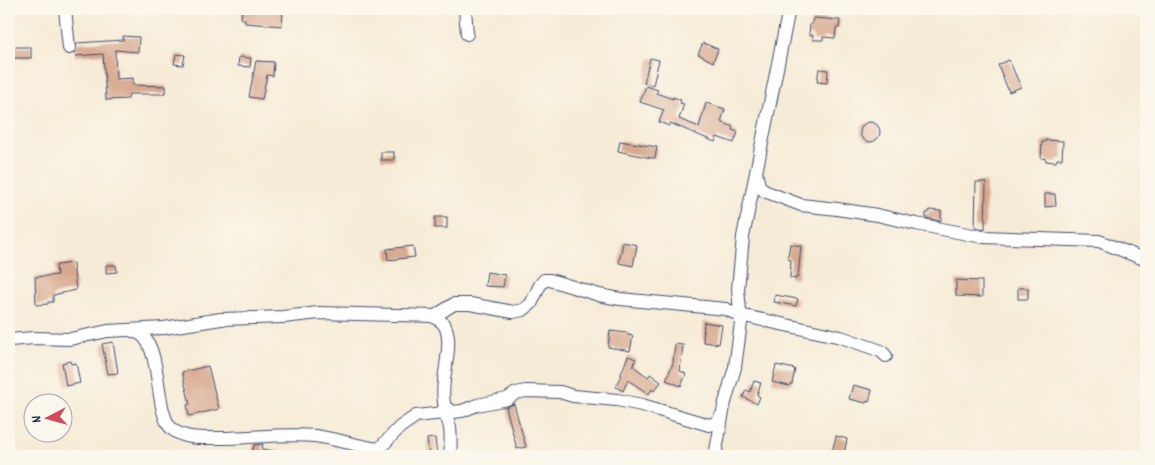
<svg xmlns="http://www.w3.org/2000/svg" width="1155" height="465" viewBox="0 0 1155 465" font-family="Dekko,sans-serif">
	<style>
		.building { fill: #d8a98f }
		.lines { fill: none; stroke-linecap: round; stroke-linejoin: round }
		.minor-casing { stroke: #3c4b70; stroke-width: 14 }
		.minor { stroke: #fff; stroke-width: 12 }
	</style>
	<rect width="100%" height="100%" fill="#fbf7ec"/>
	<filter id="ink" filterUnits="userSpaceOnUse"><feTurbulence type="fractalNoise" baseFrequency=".02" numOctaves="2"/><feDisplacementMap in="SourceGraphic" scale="10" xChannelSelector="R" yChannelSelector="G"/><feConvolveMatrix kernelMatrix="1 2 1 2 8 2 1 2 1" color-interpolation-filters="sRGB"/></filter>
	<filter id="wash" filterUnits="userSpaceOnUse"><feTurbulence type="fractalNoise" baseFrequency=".0096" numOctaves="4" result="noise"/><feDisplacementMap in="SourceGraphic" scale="20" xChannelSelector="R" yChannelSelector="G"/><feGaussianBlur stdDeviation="1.12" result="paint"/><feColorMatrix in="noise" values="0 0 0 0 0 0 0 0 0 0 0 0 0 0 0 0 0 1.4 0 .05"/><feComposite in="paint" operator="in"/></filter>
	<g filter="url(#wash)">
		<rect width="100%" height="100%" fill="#f6ebd6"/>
		<g id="blocks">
			<g class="building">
				<path d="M242,9L283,10L282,26L245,23V19H241Z"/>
				<path d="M813,18L840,20L839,28H836L835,38L823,37V40H813V35H809L810,24H812Z"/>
				<path d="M123,36L139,37L138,52L115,50L116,79L133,78V85L166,86V92H164V94H129L128,99L106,100L103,54L75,56L77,43L123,40Z"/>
				<path d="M703,43L718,49L713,62L698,54Z"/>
				<rect x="9" y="47" width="22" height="11"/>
				<path d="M176,54L185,55L183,65L174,64Z"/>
				<path d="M239,57L251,58L250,67L238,66Z"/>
				<path d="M650,58L659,60L653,85L644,83Z"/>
				<path d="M1009,60L1021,87L1009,92L998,65Z"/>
				<path d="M256,61L274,62L273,76L267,75L262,99L249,97Z"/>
				<path d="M819,69L828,70L827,83L817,82Z"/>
				<path d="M646,86L658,90L656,93L673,99V97L681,100L680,103L684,104L679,119L699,127L706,103L725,109L721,122L733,127L732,130L738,132L734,143L717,137L715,142L670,123L669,126L659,122L664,110L640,102Z"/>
				<circle cx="870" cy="132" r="10"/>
				<path d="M1045,140L1063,141L1062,159H1057L1056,162L1046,161V159L1041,158L1042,142H1045Z"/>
				<path d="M620,141L657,147L655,158H651L618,151Z"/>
				<rect x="381" y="152" width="13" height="8"/>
				<path d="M976,182H986L985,229L975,227Z"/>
				<path d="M1045,194H1055L1056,206L1045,207Z"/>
				<path d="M929,210L941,211V221L926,218V213H929Z"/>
				<rect x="435" y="217" width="12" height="11"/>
				<path d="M623,242L637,245L633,266L619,263Z"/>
				<path d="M790,244L801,246L798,277H796V279L790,278L791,260L788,259V256Z"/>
				<path d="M413,246L415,257L388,260L387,249Z"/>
				<path d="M73,263L76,290L53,295V302H48V304L36,305L35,277L57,275L56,265Z"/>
				<path d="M106,265H116L117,272L106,273Z"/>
				<path d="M487,272L505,275L503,287L485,286Z"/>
				<path d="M956,280L982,281V297L956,296Z"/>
				<rect x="1018" y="288" width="10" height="11"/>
				<path d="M775,295L798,299L796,306L774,302Z"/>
				<path d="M704,322L722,325L719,344L703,342Z"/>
				<path d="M610,331L628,333V335L633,336L630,351L608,347Z"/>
				<path d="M113,342L118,373L108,374L102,344Z"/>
				<path d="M675,344L683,345L680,371L686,374L681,386L666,380L673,363Z"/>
				<path d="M628,356L636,359L633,366L648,377L650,374L661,382L654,391L652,389L649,394L628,380L623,391L616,387Z"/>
				<path d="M70,361L71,364L76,363L80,383L66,386L62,363Z"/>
				<path d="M776,365L795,369L792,384H790L789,386L772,382Z"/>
				<path d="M208,366L219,409L189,416L187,405L190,404L182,372Z"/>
				<path d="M754,381L761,383L757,395L760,397L757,404L743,397L746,390L750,392Z"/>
				<path d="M853,385L872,390L869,402L867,401L866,403L849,399Z"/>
				<path d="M514,404L526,447L517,449L506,407Z"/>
				<path d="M836,436L847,439L844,454L832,452Z"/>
				<path d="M435,438L437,456H429L427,439Z"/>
				<path d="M263,444L262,449L279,452V456H251L254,445Z"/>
			</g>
		</g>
	</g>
	<g filter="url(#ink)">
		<use href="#blocks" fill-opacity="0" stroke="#3c4b70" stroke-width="1"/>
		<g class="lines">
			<defs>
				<g id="minor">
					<path d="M65,9L69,48"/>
					<path d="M465,9L467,34"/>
					<path d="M756,173L759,185L764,191L801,205L837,209L877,215L916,224L983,237L1099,241L1146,260"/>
					<path d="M740,315L841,337L881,351L886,356"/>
					<path d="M433,316C437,319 442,321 445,326C455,347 438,382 445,407L453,412"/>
					<path d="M130,330C134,332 140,333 143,336C162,355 155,414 172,429C185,440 205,438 220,438C252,438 284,433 315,436C337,439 357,446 379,449L400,427L416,416L462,411L477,405L507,399L516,393L526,391L560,392L573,396L617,400L642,405L709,425L715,423L722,415"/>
					<path d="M9,340L34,338L70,339L108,331L164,328L221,319L283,317L319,313L435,316L454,304H470L513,312L523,310L531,304L540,285L544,280H550L599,295L620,299L726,309L740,316"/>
					<path d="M445,407L441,413C455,421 449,443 451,456"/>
					<path d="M715,456L724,406L735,367L741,323L738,289L743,237L789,9"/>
				</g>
			</defs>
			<use href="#minor" class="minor-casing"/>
			<use href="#minor" class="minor"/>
		</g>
	</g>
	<rect width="1155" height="465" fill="none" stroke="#fbf7ec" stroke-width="30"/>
	<g transform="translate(48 418) rotate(264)"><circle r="24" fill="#fbf7ec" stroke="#a1a7b3"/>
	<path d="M0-4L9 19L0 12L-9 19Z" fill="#d1495b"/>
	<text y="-8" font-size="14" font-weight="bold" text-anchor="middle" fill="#1b2f5e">N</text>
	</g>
</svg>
